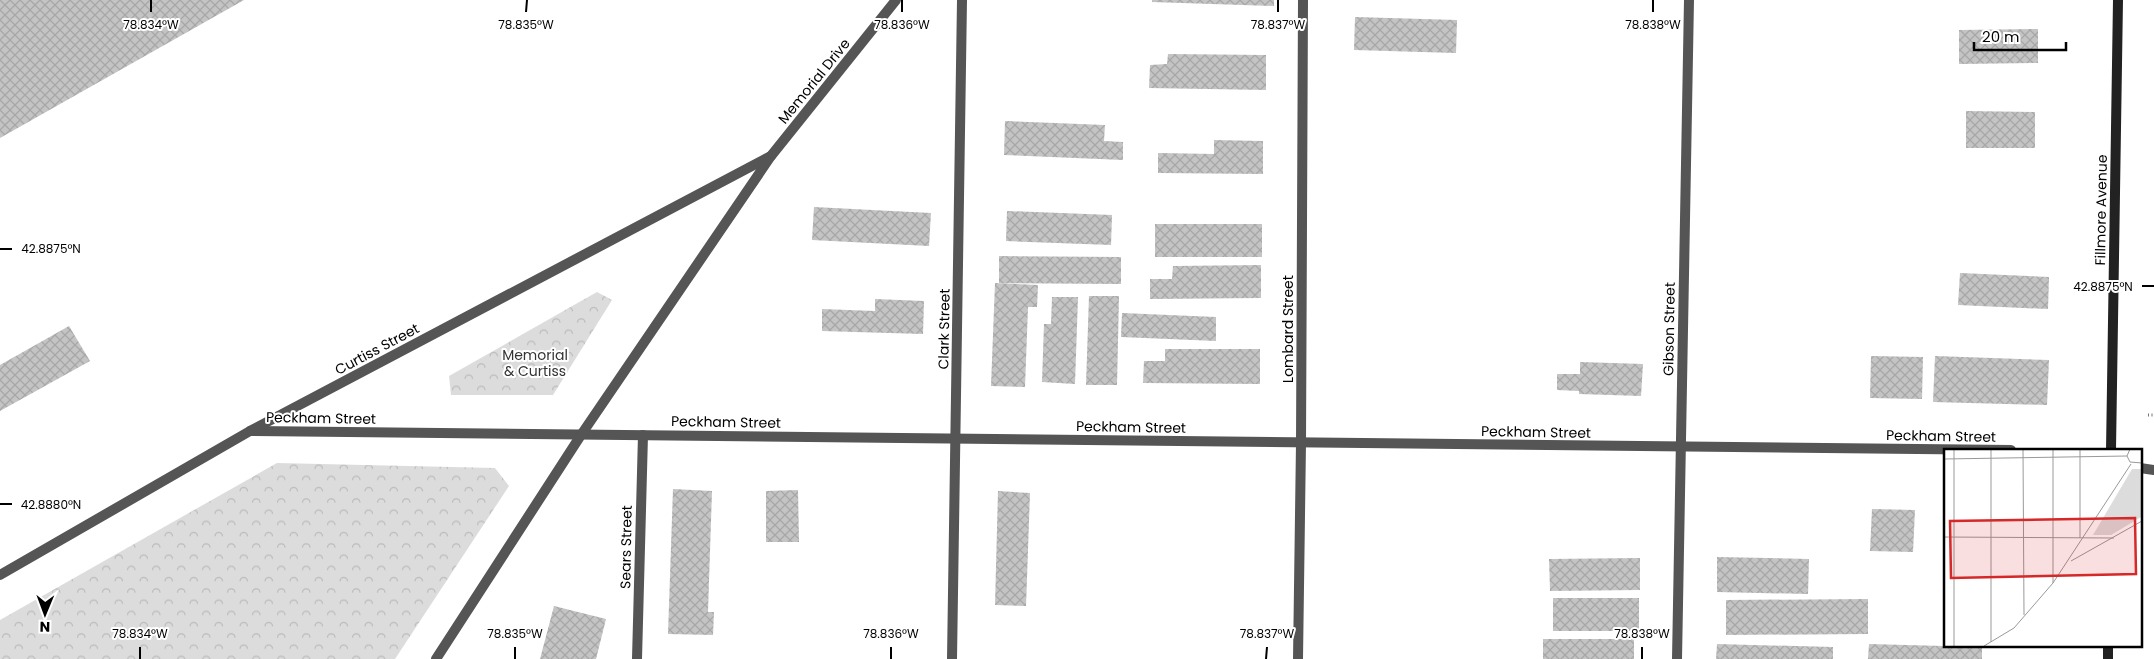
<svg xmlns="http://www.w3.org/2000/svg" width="2154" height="659" viewBox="0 0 2154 659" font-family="Poppins,sans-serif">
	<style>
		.forest { fill: url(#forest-crowns) }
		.building { fill: url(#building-cross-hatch) }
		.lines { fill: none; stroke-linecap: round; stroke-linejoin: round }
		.path { stroke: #777; stroke-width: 3; stroke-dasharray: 1 2.5; stroke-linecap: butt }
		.street { stroke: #555; stroke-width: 10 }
		.secondary { stroke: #222; stroke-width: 10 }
		.ticks { fill: none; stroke: #000; stroke-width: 2 }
		.labels { text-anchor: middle; stroke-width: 4; stroke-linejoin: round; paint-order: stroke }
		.street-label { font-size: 14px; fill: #000; stroke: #fff }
		.park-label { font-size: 14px; fill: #333; stroke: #fff }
		.inset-road { fill: none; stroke: #999; stroke-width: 1 }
		.view { fill: #d62828; fill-opacity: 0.15; stroke: #d62828; stroke-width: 2.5 }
		.inset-edge { fill: none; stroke: #000; stroke-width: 2.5 }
		.ticks-label { font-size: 12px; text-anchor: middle; fill: #000; stroke: #fff; stroke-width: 4; stroke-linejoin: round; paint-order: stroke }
	</style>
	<defs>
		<pattern id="forest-crowns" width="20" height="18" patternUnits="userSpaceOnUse" patternTransform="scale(1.25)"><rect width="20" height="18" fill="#dcdcdc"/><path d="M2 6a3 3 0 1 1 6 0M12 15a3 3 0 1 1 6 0" fill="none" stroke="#bbb"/></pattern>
		<pattern id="building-cross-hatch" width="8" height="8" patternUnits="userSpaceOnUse" patternTransform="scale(1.25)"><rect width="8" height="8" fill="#c4c4c4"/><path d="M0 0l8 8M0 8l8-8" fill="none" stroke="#a7a7a7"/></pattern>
	</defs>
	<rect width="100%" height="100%" fill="#fff"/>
	<g class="forest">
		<path d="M597,292L612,300L553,395H451L449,376Z"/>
		<path d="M277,463L495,468L509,486L395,659H0V620Z"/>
	</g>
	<g class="building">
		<path d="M0,0H244L0,138Z"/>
		<path d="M1152,0H1274V6L1152,2Z"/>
		<path d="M1355,17L1457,20L1456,53L1354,50Z"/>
		<path d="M2038,29V63L1959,64V30Z"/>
		<path d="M1168,54L1266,55V90L1149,88L1150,65L1167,64Z"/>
		<path d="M1966,111L2035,112V148H1966Z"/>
		<path d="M1005,121L1105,125L1104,141L1123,142V160L1004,155Z"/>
		<path d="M1214,140L1263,141V174L1158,173V153L1214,154Z"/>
		<path d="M814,207L931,213L929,246L812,240Z"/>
		<path d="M1007,211L1112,215L1111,245L1006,241Z"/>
		<rect x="1155" y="224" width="107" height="33"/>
		<path d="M999,256L1121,257V284L999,283Z"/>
		<path d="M1261,265V298L1150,299V279H1172L1173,266Z"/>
		<path d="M1960,273L2049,277L2048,309L1958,305Z"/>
		<path d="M995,283L1038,285L1037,307H1028L1025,387L991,386Z"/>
		<path d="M1089,296H1119L1117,385H1086Z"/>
		<path d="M1052,297H1078L1075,384L1042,382L1044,324H1051Z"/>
		<path d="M875,299L924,301L923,334L822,331V309L875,311Z"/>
		<path d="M1122,313L1216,317V341L1121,337Z"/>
		<path d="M69,326L90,361L0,411V365Z"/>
		<path d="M1165,349H1260V384L1143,383L1144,361H1165Z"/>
		<path d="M1871,356L1923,357L1922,399L1870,398Z"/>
		<path d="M1935,356L2049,360L2047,405L1933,402Z"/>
		<path d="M1580,362L1643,364L1641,396L1579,394V391L1557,390V374H1580Z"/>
		<path d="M673,489L712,491L708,612H714L713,635L668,634Z"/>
		<path d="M798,490L799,542H766V491Z"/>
		<path d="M998,491L1030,493L1026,606L995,605Z"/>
		<path d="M1872,509L1915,510L1913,552L1870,551Z"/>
		<path d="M1717,557L1809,559L1808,594L1717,592Z"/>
		<path d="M1640,558V590L1550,591L1549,559Z"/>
		<rect x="1553" y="598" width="86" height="33"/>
		<path d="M1868,599V634L1726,635V600Z"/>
		<path d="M554,606L606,619L596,659H540Z"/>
		<rect x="1543" y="639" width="91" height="20"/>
		<path d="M1717,644L1833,647V659H1716Z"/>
		<path d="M1869,644L1982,647V659H1868Z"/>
	</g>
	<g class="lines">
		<path class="path" d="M2148,415H2154"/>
		<g class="street">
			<path d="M250,431L2011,450"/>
			<path d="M2140,468L2154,470"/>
			<path d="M0,575L250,431L771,156"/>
			<path d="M436,659L581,435L771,156L896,0"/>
			<path d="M637,659L643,435"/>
			<path d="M952,659L962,0"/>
			<path d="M1298,659L1301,443L1303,0"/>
			<path d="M1677,659L1689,0"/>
		</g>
		<g class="secondary">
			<path d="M2111,450L2118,0"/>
			<path d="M2108,659V645"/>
		</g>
	</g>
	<path class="ticks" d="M151,12V0M526,12L527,0M902,12V0M1278,12V0M1653,12V0M0,249H12M2142,286H2154M0,504H12M140,659V647M515,659V647M891,659V647M1266,659L1267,647M1642,659V647"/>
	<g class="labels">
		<g class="street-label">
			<text transform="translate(814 81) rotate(-51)" y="5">Memorial Drive</text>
			<text transform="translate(2101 210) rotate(-89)" y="5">Fillmore Avenue</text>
			<text transform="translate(944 329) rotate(-89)" y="5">Clark Street</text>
			<text transform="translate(1288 329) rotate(-90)" y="5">Lombard Street</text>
			<text transform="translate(1669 329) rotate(-89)" y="5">Gibson Street</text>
			<text transform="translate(377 349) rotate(-28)" y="5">Curtiss Street</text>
			<text transform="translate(321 418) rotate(1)" y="5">Peckham Street</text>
			<text transform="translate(726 422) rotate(1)" y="5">Peckham Street</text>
			<text transform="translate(1131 427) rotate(1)" y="5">Peckham Street</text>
			<text transform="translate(1536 432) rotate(1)" y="5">Peckham Street</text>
			<text transform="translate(1941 436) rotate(1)" y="5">Peckham Street</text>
			<text transform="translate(626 547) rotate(-89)" y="5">Sears Street</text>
		</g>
		<g class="park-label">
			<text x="535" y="360">Memorial<tspan x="535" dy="16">&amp; Curtiss</tspan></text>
		</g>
	</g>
	<g transform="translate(1944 449)">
		<rect width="198" height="198" fill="#fff"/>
		<path d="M188,20H197V68L167,86H149Z" fill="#dcdcdc"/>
		<path class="inset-road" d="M10,0V197M47,0V193M79,0L80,166M109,0V134M136,0V89M186,0L183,7L186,13L198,14M0,10L183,7M0,88L170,89M127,112L198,72M40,197L70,179L109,134L187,15"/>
		<path class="view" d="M191,69L192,125L7,129L6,72Z"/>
		<rect width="198" height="198" class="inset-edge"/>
	</g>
	<g class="ticks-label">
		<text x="151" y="29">78.834°W</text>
		<text x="526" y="29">78.835°W</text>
		<text x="902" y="29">78.836°W</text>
		<text x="1278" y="29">78.837°W</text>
		<text x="1653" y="29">78.838°W</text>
		<text x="51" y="253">42.8875°N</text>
		<text x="2103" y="291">42.8875°N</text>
		<text x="51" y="509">42.8880°N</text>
		<text x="140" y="638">78.834°W</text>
		<text x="515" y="638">78.835°W</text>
		<text x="891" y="638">78.836°W</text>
		<text x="1267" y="638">78.837°W</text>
		<text x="1642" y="638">78.838°W</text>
	</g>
	<g transform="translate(45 614) rotate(181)" stroke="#ffffff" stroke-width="4" paint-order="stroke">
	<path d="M0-4L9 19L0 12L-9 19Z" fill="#000000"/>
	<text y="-8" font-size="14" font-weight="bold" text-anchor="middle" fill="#000000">N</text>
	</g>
	<path d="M1974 42v8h92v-8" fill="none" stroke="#000000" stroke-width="2.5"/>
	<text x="1982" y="42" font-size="15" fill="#000000" stroke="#ffffff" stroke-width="4" paint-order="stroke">20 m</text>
</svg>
